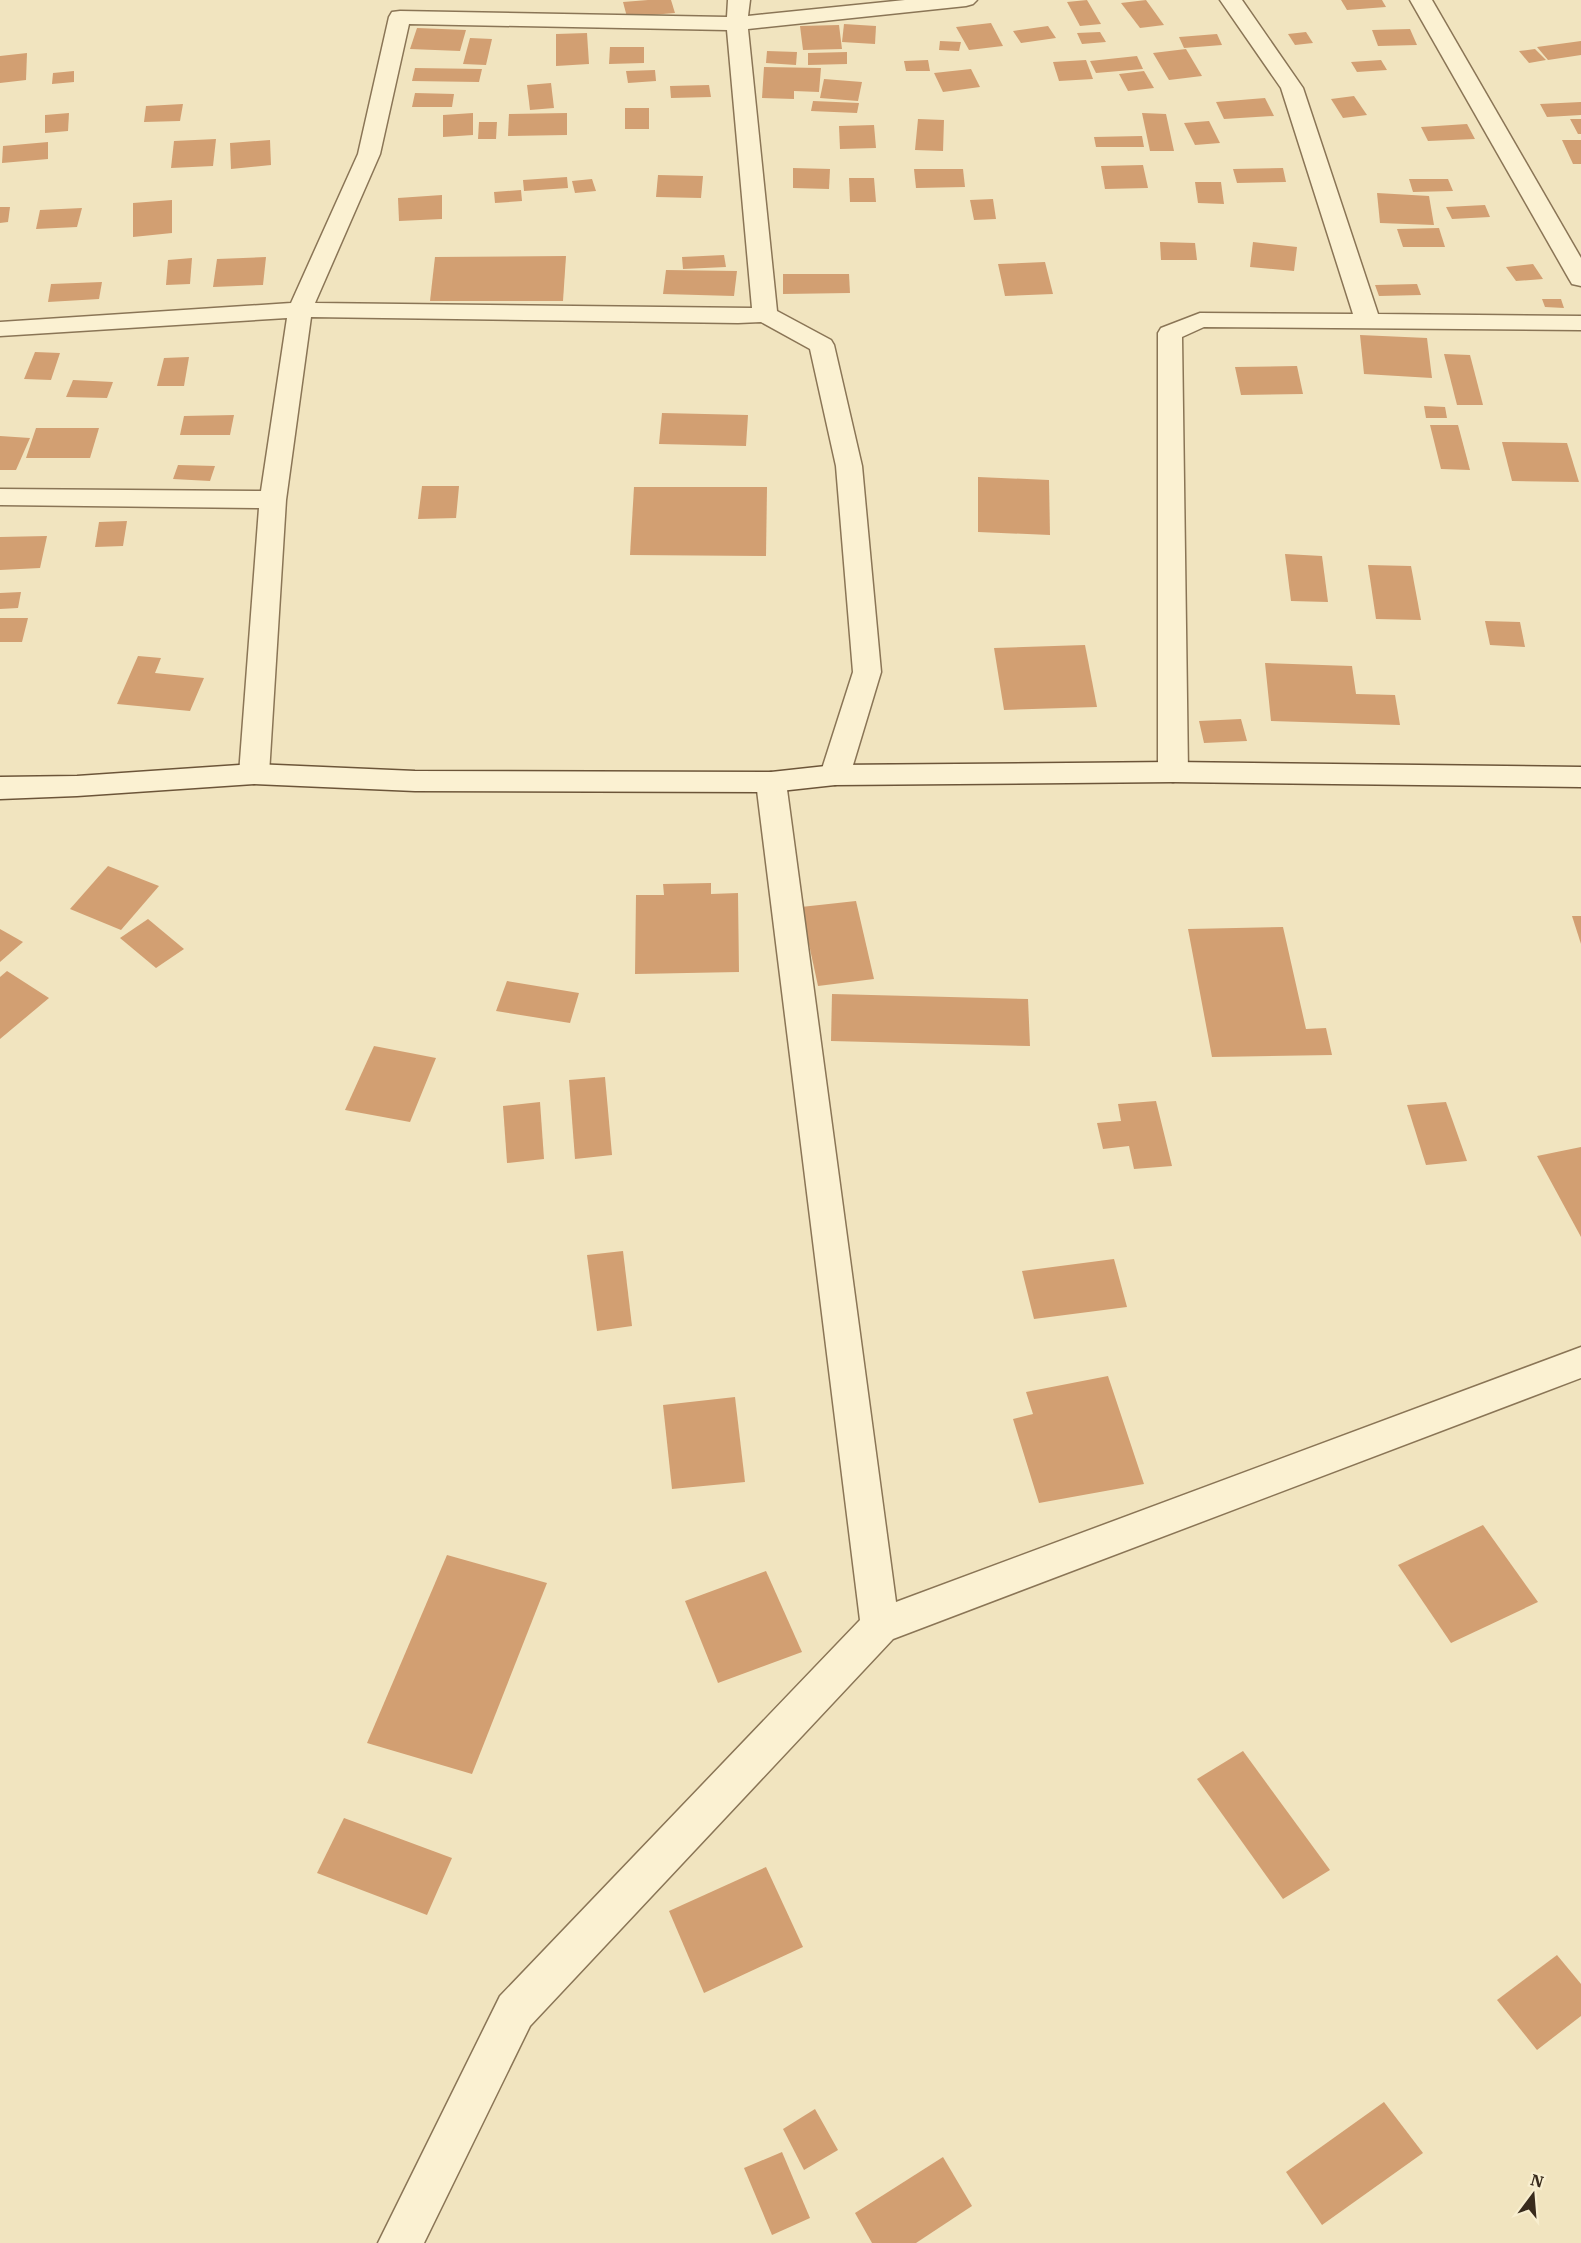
<svg xmlns="http://www.w3.org/2000/svg" width="1581" height="2243" viewBox="0 0 1581 2243" font-family="'IBM Plex Serif',serif">
	<style>
		.building { fill: #d29f72 }
		.lines { fill: none; stroke-linecap: round; stroke-linejoin: round }
		.street-casing { stroke: #8a7556; stroke-width: 3 }
		.secondary-casing { stroke: #6c5539; stroke-width: 3 }
		.street { fill: #fbf1d2; fill-rule: evenodd }
		.secondary { fill: #fbf1d2; fill-rule: evenodd }
	</style>
	<rect width="100%" height="100%" fill="#f1e4bf"/>
	<g class="building">
		<path d="M648,0H671L675,13L627,17L623,2Z"/>
		<path d="M1087,0L1101,24L1080,26L1067,2Z"/>
		<path d="M1146,0L1164,25L1140,28L1121,3Z"/>
		<path d="M1341,0H1382L1386,7L1347,10Z"/>
		<path d="M991,23L1003,46L969,50L956,27Z"/>
		<path d="M844,24L876,26L875,44L842,42Z"/>
		<path d="M839,25L842,49L803,50L800,26Z"/>
		<path d="M1048,26L1056,38L1021,43L1013,31Z"/>
		<path d="M417,28L466,30L460,51L410,49Z"/>
		<path d="M1410,29L1417,45L1378,46L1372,30Z"/>
		<path d="M1100,32L1106,42L1082,44L1077,33Z"/>
		<path d="M1306,32L1313,43L1295,45L1288,34Z"/>
		<path d="M587,33L589,64L556,66V34Z"/>
		<path d="M1217,34L1222,45L1184,48L1179,37Z"/>
		<path d="M470,38L492,39L486,65L463,64Z"/>
		<path d="M940,41L961,42L959,51L939,50Z"/>
		<path d="M1581,41V55L1548,60L1537,47Z"/>
		<path d="M610,47H644V63L609,64Z"/>
		<path d="M1186,49L1202,76L1169,80L1153,53Z"/>
		<path d="M1535,49L1546,60L1529,63L1519,51Z"/>
		<path d="M767,51L797,52L796,65L766,63Z"/>
		<path d="M847,52V64L808,65V53Z"/>
		<path d="M27,53L26,80L0,83V56Z"/>
		<path d="M1137,56L1143,69L1096,73L1090,61Z"/>
		<path d="M928,60L930,71H906L904,61Z"/>
		<path d="M1086,60L1093,79L1059,81L1053,62Z"/>
		<path d="M1381,60L1387,70L1357,72L1351,62Z"/>
		<path d="M764,67L821,68L819,92L794,91V99L762,98Z"/>
		<path d="M415,68L482,69L479,82L412,81Z"/>
		<path d="M971,69L980,87L943,92L934,73Z"/>
		<path d="M655,70L656,81L628,83L626,71Z"/>
		<path d="M74,71V82L52,84L53,73Z"/>
		<path d="M1144,71L1154,88L1128,91L1119,74Z"/>
		<path d="M824,79L862,82L858,101L820,98Z"/>
		<path d="M551,83L554,108L530,110L527,85Z"/>
		<path d="M709,85L711,97L671,98L670,86Z"/>
		<path d="M415,93L454,94L452,107H412Z"/>
		<path d="M1354,96L1367,115L1343,118L1331,99Z"/>
		<path d="M1265,98L1274,116L1224,119L1216,102Z"/>
		<path d="M813,101L859,103L857,113L811,111Z"/>
		<path d="M1581,102V115L1547,117L1540,104Z"/>
		<path d="M183,104L180,121L144,122L146,106Z"/>
		<rect x="625" y="108" width="24" height="21"/>
		<path d="M69,113L68,131L45,133V115Z"/>
		<path d="M473,113V135L443,137V115Z"/>
		<path d="M567,113V135L508,136L509,114Z"/>
		<path d="M1142,113L1166,114L1174,151H1150Z"/>
		<path d="M918,119L944,120L943,151L915,150Z"/>
		<path d="M1570,119H1581V134H1578Z"/>
		<path d="M1209,121L1220,143L1195,145L1184,123Z"/>
		<path d="M479,122H497L496,139H478Z"/>
		<path d="M1467,124L1475,139L1428,141L1421,127Z"/>
		<path d="M874,125L876,148L840,149L839,126Z"/>
		<path d="M1142,136L1144,147H1096L1094,137Z"/>
		<path d="M216,139L213,166L171,168L174,141Z"/>
		<path d="M270,140L271,165L231,169L230,143Z"/>
		<path d="M1562,140H1581V164H1573Z"/>
		<path d="M48,142V159L2,163L3,146Z"/>
		<path d="M1143,165L1148,188L1105,189L1101,166Z"/>
		<path d="M793,168L830,169L829,189L793,188Z"/>
		<path d="M1283,168L1286,182L1237,183L1233,169Z"/>
		<path d="M914,169H963L965,187L916,188Z"/>
		<path d="M658,175L703,176L701,198L656,197Z"/>
		<path d="M567,177L568,188L524,191L523,180Z"/>
		<path d="M849,178H874L876,202H850Z"/>
		<path d="M592,179L596,191L575,193L572,181Z"/>
		<path d="M1409,179H1448L1453,191L1413,192Z"/>
		<path d="M1195,182H1221L1224,204L1198,203Z"/>
		<path d="M521,190L522,201L495,203L494,192Z"/>
		<path d="M1377,193L1429,196L1434,225L1380,223Z"/>
		<path d="M442,195V219L399,221L398,198Z"/>
		<path d="M993,199L996,219L974,220L970,200Z"/>
		<path d="M172,200V233L133,237V203Z"/>
		<path d="M1485,205L1490,217L1452,219L1446,207Z"/>
		<path d="M0,207H10L8,222L0,223Z"/>
		<path d="M82,208L77,227L36,229L40,210Z"/>
		<path d="M1439,228L1445,247H1403L1397,229Z"/>
		<path d="M1160,242L1195,243L1197,260H1161Z"/>
		<path d="M1253,242L1297,247L1294,271L1250,267Z"/>
		<path d="M724,255L726,267L683,269L682,257Z"/>
		<path d="M566,256L563,301H430L435,257Z"/>
		<path d="M266,257L263,285L213,287L217,259Z"/>
		<path d="M192,258L190,284L166,285L168,260Z"/>
		<path d="M1045,262L1053,294L1005,296L998,264Z"/>
		<path d="M1533,264L1543,279L1516,281L1506,267Z"/>
		<path d="M666,270L737,271L734,296L663,294Z"/>
		<path d="M783,274H849L850,293L783,294Z"/>
		<path d="M102,282L99,299L48,302L51,284Z"/>
		<path d="M1417,284L1421,295L1379,296L1375,285Z"/>
		<path d="M1542,299H1561L1564,308L1545,307Z"/>
		<path d="M1360,335L1427,338L1432,378L1364,374Z"/>
		<path d="M35,352L60,353L51,380L24,379Z"/>
		<path d="M1444,354L1470,355L1483,405H1457Z"/>
		<path d="M189,357L184,386H157L164,358Z"/>
		<path d="M1297,366L1303,394L1241,395L1235,367Z"/>
		<path d="M73,380L113,382L107,398L66,397Z"/>
		<path d="M1424,406L1445,407L1447,418H1426Z"/>
		<path d="M662,413L748,415L746,446L659,444Z"/>
		<path d="M234,415L230,435H180L184,416Z"/>
		<path d="M1430,425H1458L1470,470L1441,469Z"/>
		<path d="M36,428H99L90,458H26Z"/>
		<path d="M0,436L30,438L16,470H0Z"/>
		<path d="M1502,442L1567,443L1579,482L1512,481Z"/>
		<path d="M178,465L215,466L210,481L173,479Z"/>
		<path d="M978,477L1049,480L1050,535L978,532Z"/>
		<path d="M422,486H459L456,518L418,519Z"/>
		<path d="M634,487H767L766,556L630,555Z"/>
		<path d="M127,521L123,546L95,547L99,522Z"/>
		<path d="M47,536L40,568L0,570V537Z"/>
		<path d="M1285,554L1322,556L1328,602L1291,601Z"/>
		<path d="M1368,565L1411,566L1421,620L1376,619Z"/>
		<path d="M21,592L18,608L0,609V593Z"/>
		<path d="M0,618H28L22,642H0Z"/>
		<path d="M1485,621L1520,622L1525,647L1490,645Z"/>
		<path d="M1085,645L1097,707L1004,710L994,648Z"/>
		<path d="M138,656L161,658L155,673L204,678L190,711L117,704Z"/>
		<path d="M1265,663L1352,666L1356,694L1395,695L1400,725L1271,721Z"/>
		<path d="M1241,719L1247,741L1204,743L1199,721Z"/>
		<path d="M108,866L159,886L121,930L70,909Z"/>
		<path d="M711,883V894L738,893L739,972L635,974L636,895H664L663,884Z"/>
		<path d="M856,901L874,979L818,986L801,907Z"/>
		<path d="M1572,916H1581V944Z"/>
		<path d="M148,919L184,949L156,968L120,938Z"/>
		<path d="M1283,927L1306,1029L1326,1028L1332,1055L1212,1057L1188,929Z"/>
		<path d="M0,929L23,942L0,962Z"/>
		<path d="M7,971L49,998L0,1039V977Z"/>
		<path d="M507,981L579,993L570,1023L496,1011Z"/>
		<path d="M832,994L1028,999L1030,1046L831,1041Z"/>
		<path d="M374,1046L436,1058L410,1122L345,1110Z"/>
		<path d="M605,1077L612,1155L575,1159L569,1080Z"/>
		<path d="M1156,1101L1172,1166L1134,1169L1129,1146L1103,1149L1097,1123L1121,1121L1118,1104Z"/>
		<path d="M540,1102L544,1159L507,1163L503,1106Z"/>
		<path d="M1446,1102L1467,1161L1426,1165L1407,1105Z"/>
		<path d="M1581,1147V1237L1537,1156Z"/>
		<path d="M623,1251L632,1326L597,1331L587,1255Z"/>
		<path d="M1114,1259L1127,1307L1034,1319L1022,1271Z"/>
		<path d="M1108,1376L1144,1484L1039,1503L1013,1419L1033,1414L1026,1392Z"/>
		<path d="M735,1397L745,1482L672,1489L663,1405Z"/>
		<path d="M1483,1525L1538,1602L1451,1643L1398,1565Z"/>
		<path d="M447,1555L547,1583L472,1774L367,1743Z"/>
		<path d="M766,1571L802,1652L718,1683L685,1601Z"/>
		<path d="M1243,1751L1330,1870L1283,1899L1197,1779Z"/>
		<path d="M344,1818L452,1858L427,1915L317,1873Z"/>
		<path d="M766,1867L803,1947L704,1993L669,1911Z"/>
		<path d="M1557,1955L1581,1984V2016L1537,2050L1497,2000Z"/>
		<path d="M1384,2102L1423,2153L1322,2225L1286,2172Z"/>
		<path d="M815,2109L838,2150L804,2170L783,2129Z"/>
		<path d="M782,2152L810,2218L772,2235L744,2168Z"/>
		<path d="M943,2157L972,2206L916,2243H872L855,2213Z"/>
	</g>
	<g class="lines">
		<defs>
			<g id="street">
				<path d="M728,0H750L748,16L905,0H977L973,4L966,6L748,29L777,311L831,340L834,345L862,466L881,672L850,775L845,782L835,785L825,782L820,775L853,672L836,466L810,349L761,322L738,323L311,317L286,500L269,774L264,781L254,784L244,781L239,774L259,508L0,505V489L261,491L287,318L0,336V322L291,303L358,154L389,17L392,12L400,11L727,17ZM409,24L727,30L752,308L315,303L380,154Z"/>
				<path d="M1220,0H1242L1303,88L1378,314L1581,316V330L1204,327L1182,337L1188,772L1183,779L1173,782L1163,779L1158,772V333L1161,328L1200,313L1353,314L1281,88Z"/>
				<path d="M1410,0H1432L1581,258V286L1572,284L1569,279Z"/>
				<path d="M771,772L781,775L786,782L896,1602L1581,1347V1378L893,1639L530,2026L424,2243H378L500,1996L860,1620L756,782L761,775Z"/>
			</g>
			<path id="secondary" d="M1173,762L1581,767V787L1173,782L835,785L771,792L415,791L254,784L77,796L0,799V777L77,776L254,764L415,771L771,772L835,765Z"/>
		</defs>
		<use href="#street" class="street-casing"/>
		<use href="#secondary" class="secondary-casing"/>
		<use href="#street" class="street"/>
		<use href="#secondary" class="secondary"/>
	</g>
	<g transform="translate(1533 2195) rotate(16)" stroke="#f8eecf" stroke-width="4.5" paint-order="stroke">
	<path d="M0-4.5L10 22L0 15L-10 22Z" fill="#392b1c"/>
	<text y="-9" font-size="16" font-weight="bold" text-anchor="middle" fill="#392b1c">N</text>
	</g>
</svg>
